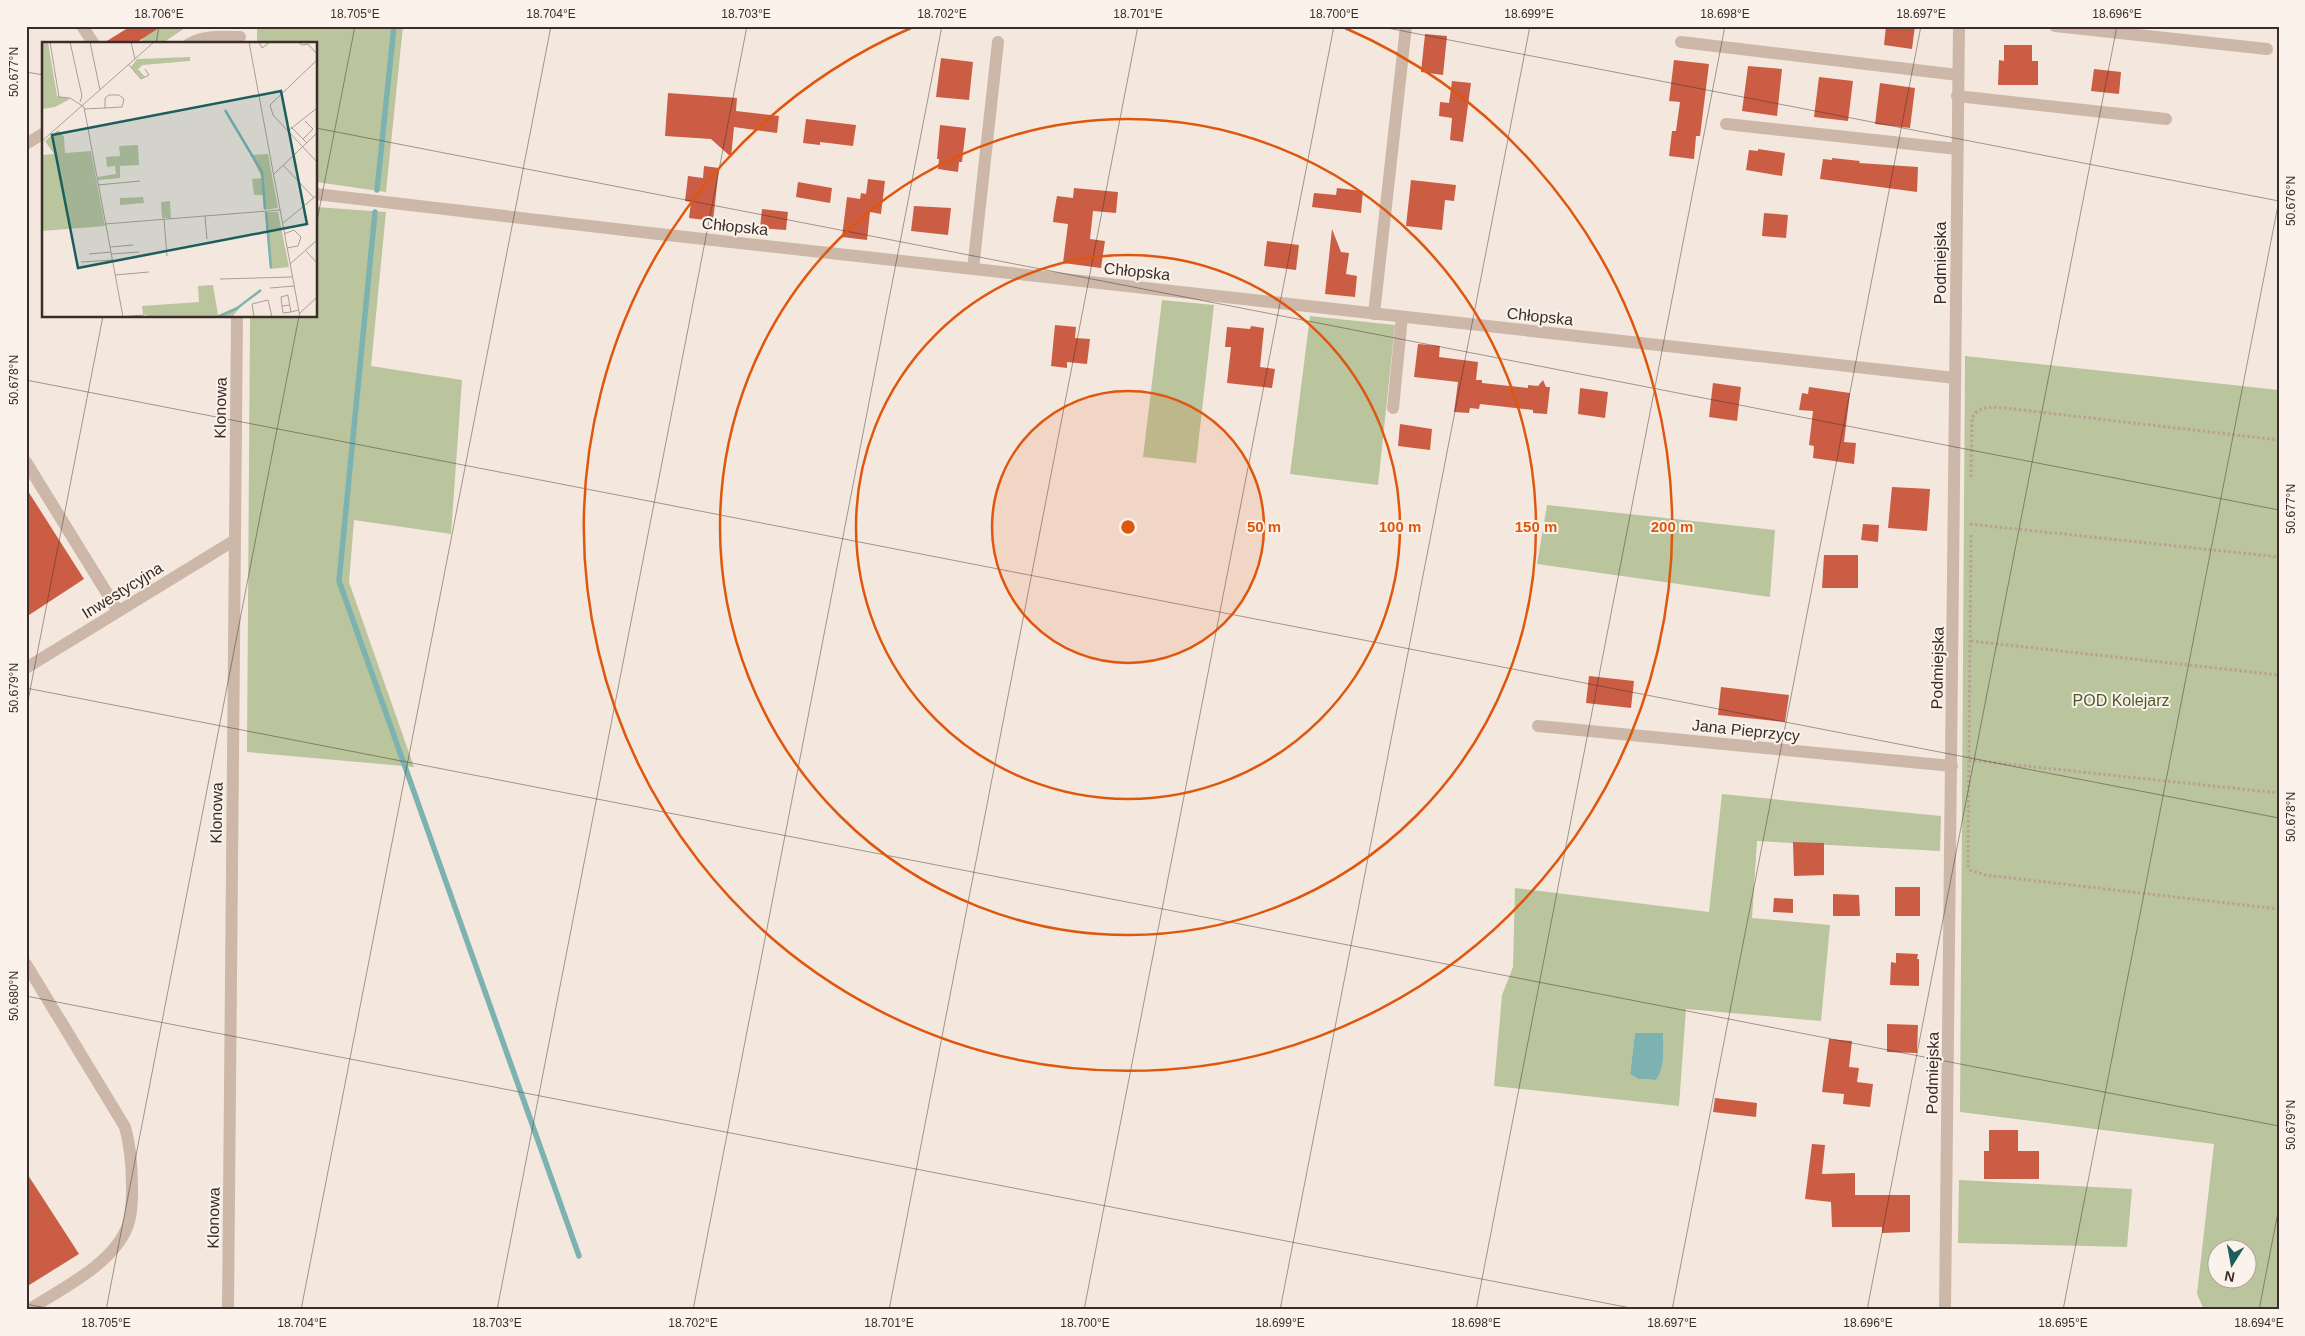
<svg xmlns="http://www.w3.org/2000/svg" width="2305" height="1336" viewBox="0 0 2305 1336" font-family="Helvetica,sans-serif">
	<style>
		.green { fill: #bac49d; fill-rule: evenodd }
		.water { fill: #7cb3b1 }
		.lines { fill: none; stroke-linecap: round; stroke-linejoin: round }
		.stream { stroke: #7cb3b1; stroke-width: 5.5 }
		.building { fill: #cb5d45 }
		.path { stroke: #b9a193; stroke-width: 3; stroke-dasharray: 2.5 2.5; stroke-linecap: butt }
		.minor { stroke: #cdb7a9; stroke-width: 12 }
		.ticks { fill: none; stroke: #3a2d29; stroke-width: 1; stroke-opacity: 0.45 }
		.ring { fill: none; stroke: #df570d; stroke-width: 2.5 }
		.labels { text-anchor: middle; stroke-width: 4; stroke-linejoin: round; paint-order: stroke }
		.street-label { font-size: 16px; fill: #3a2d29; stroke: #fbf3eb }
		.park-label { font-size: 16px; fill: #4c592c; stroke: #fbf3eb }
		.inset-river { fill: none; stroke: #7cb3b1; stroke-width: 2.5 }
		.inset-road { fill: none; stroke: #aa9d96; stroke-width: 1 }
		.view { fill: #1c5e5e; fill-opacity: 0.15; stroke: #1c5e5e; stroke-width: 2.5 }
		.inset-edge { fill: none; stroke: #3a2d29; stroke-width: 2.5 }
		.centre { fill: #df570d; stroke: #fbf3eb; stroke-width: 2.5 }
		.ring-label { font-size: 15px; text-anchor: middle; font-weight: bold; fill: #df570d; stroke: #fbf3eb; stroke-width: 4; stroke-linejoin: round; paint-order: stroke }
		.neatline { fill: none; stroke: #3a2d29; stroke-width: 2 }
		.ticks-label { font-size: 12px; text-anchor: middle; fill: #3a2d29 }
	</style>
	<rect width="100%" height="100%" fill="#f4e8de"/>
	<g class="green">
		<path d="M134,26H188L161,44H145Z"/>
		<path d="M257,26H403L386,192L316,182V44H257Z"/>
		<path d="M316,207L386,212L371,366L462,380L451,534L354,520L349,582L414,767L247,752L250,316H316Z"/>
		<path d="M1162,300L1214,305L1196,463L1143,457Z"/>
		<path d="M1310,316L1395,325L1378,485L1290,474Z"/>
		<path d="M1965,356L2279,390V1310H2204L2197,1294L2214,1144L1960,1112ZM2218,1248H2248V1278H2218Z"/>
		<path d="M1547,505L1775,530L1770,597L1537,564Z"/>
		<path d="M1722,794L1941,816L1940,851L1757,841L1752,918L1830,925L1821,1021L1686,1009L1679,1106L1494,1086L1502,995L1513,967L1515,888L1709,912ZM1635,1033H1663C1664,1046 1665,1069 1656,1080L1638,1079L1630,1074Z"/>
		<path d="M1959,1180L2132,1189L2127,1247L1958,1243Z"/>
	</g>
	<path class="water" d="M1635,1033H1663C1664,1046 1665,1069 1656,1080L1638,1079L1630,1074Z"/>
	<g class="lines">
		<g class="stream">
			<path d="M377,190L394,26"/>
			<path d="M375,212L339,581L579,1256"/>
		</g>
	</g>
	<g class="building">
		<path d="M131,26H162L134,44H102Z"/>
		<path d="M1886,26H1915L1912,49L1884,45Z"/>
		<path d="M1425,34L1447,36L1443,75L1421,72Z"/>
		<path d="M2004,45H2032V61H2038V85H1998L1999,60L2004,61Z"/>
		<path d="M941,58L973,62L969,100L936,97Z"/>
		<path d="M1674,60L1709,64L1700,136H1696L1694,159L1669,156L1672,131H1676L1680,102L1669,101Z"/>
		<path d="M1748,66L1782,69L1777,116L1742,111Z"/>
		<path d="M2094,69L2121,72L2119,94L2091,91Z"/>
		<path d="M1819,77L1853,81L1848,121L1814,117Z"/>
		<path d="M1452,81L1471,83L1463,142L1450,140L1452,118L1439,116L1440,102L1449,103Z"/>
		<path d="M1880,83L1915,88L1910,128L1875,124Z"/>
		<path d="M668,93L737,98L736,111L779,116L777,133L734,127L731,157L711,139L665,136Z"/>
		<path d="M806,119L856,125L853,146L820,142V145L803,143Z"/>
		<path d="M940,125L966,128L962,162H959L958,172L938,169L939,159H937Z"/>
		<path d="M1758,149L1785,153L1782,176L1746,170L1749,150L1758,151Z"/>
		<path d="M1832,158L1860,161L1859,163L1918,167L1917,192L1820,179L1823,159L1832,160Z"/>
		<path d="M704,166L719,168L713,221L689,218L691,202L685,201L688,176L703,178Z"/>
		<path d="M868,179L885,181L881,214L870,212L867,240L842,237L847,197L860,199L861,193L866,194Z"/>
		<path d="M1411,180L1456,185L1454,201L1445,200L1442,230L1406,226Z"/>
		<path d="M798,182L832,188L830,203L796,197Z"/>
		<path d="M1074,188L1118,192L1116,213L1093,211L1090,239L1105,241L1101,268L1063,263L1068,224L1053,222L1054,213L1057,196L1073,198Z"/>
		<path d="M1337,188L1363,191L1361,213L1312,207L1314,193L1336,195Z"/>
		<path d="M914,206L951,208L948,235L911,231Z"/>
		<path d="M762,209L788,212L786,230L760,228Z"/>
		<path d="M1764,213L1788,215L1786,238L1762,236Z"/>
		<path d="M1332,229L1341,252L1349,253L1346,274L1357,276L1355,297L1325,294Z"/>
		<path d="M1267,241L1299,245L1296,270L1264,266Z"/>
		<path d="M1055,325L1076,327L1075,338L1090,339L1087,364L1067,362V368L1051,366Z"/>
		<path d="M1251,326L1264,328L1260,367L1275,369L1272,388L1227,383L1231,347H1225L1227,327L1250,329Z"/>
		<path d="M1418,344L1440,346L1439,357L1478,362L1476,380H1482V383L1528,388V385L1538,386L1543,380L1546,387H1550L1547,414L1533,413V410L1480,404L1479,409L1470,408L1469,413L1454,412L1458,382L1414,377Z"/>
		<path d="M1713,383L1741,387L1737,421L1709,417Z"/>
		<path d="M1809,387L1850,393L1844,442L1856,443L1854,464L1813,458L1814,446L1809,445L1813,411L1799,410L1802,393L1808,394Z"/>
		<path d="M1580,388L1608,392L1605,418L1578,414Z"/>
		<path d="M1400,424L1432,429L1430,450L1398,446Z"/>
		<path d="M1892,487L1930,489L1927,531L1888,528Z"/>
		<path d="M26,488L84,579L26,617Z"/>
		<path d="M1863,524L1879,525L1878,542L1861,540Z"/>
		<path d="M1824,555H1858V588H1822Z"/>
		<path d="M1589,676L1634,681L1631,708L1586,703Z"/>
		<path d="M1721,687L1789,695L1785,722L1718,715Z"/>
		<path d="M1793,842L1824,843V875L1794,876Z"/>
		<rect x="1895" y="887" width="25" height="29"/>
		<path d="M1833,894L1859,895L1860,916H1833Z"/>
		<path d="M1774,898L1793,899V913L1773,912Z"/>
		<path d="M1896,953L1918,954L1917,959H1919V986L1890,985L1891,962L1896,963Z"/>
		<path d="M1887,1024L1918,1025L1917,1053L1887,1052Z"/>
		<path d="M1829,1039L1852,1041L1849,1067L1859,1068L1857,1082L1873,1084L1870,1107L1843,1104L1844,1094L1822,1092Z"/>
		<path d="M1715,1098L1757,1103L1756,1117L1713,1112Z"/>
		<path d="M1989,1130H2018V1151H2039V1179H1984V1151H1989Z"/>
		<path d="M1812,1144L1825,1145L1822,1174L1855,1173V1195H1910V1232L1882,1233V1227H1832L1831,1202L1805,1199Z"/>
		<path d="M26,1172L79,1254L26,1287Z"/>
	</g>
	<g class="lines">
		<g class="path">
			<path d="M1971,477L1972,418C1979,405 1992,407 2005,408L2279,440"/>
			<path d="M1970,524L2279,557"/>
			<path d="M1971,535L1968,865L1970,870L1985,875L2279,909"/>
			<path d="M1971,641L2279,675"/>
			<path d="M1969,760L2279,793"/>
		</g>
		<g class="minor">
			<path d="M82,26L94,44"/>
			<path d="M2055,26L2267,49"/>
			<path d="M1681,42L1958,75"/>
			<path d="M189,44C205,35 222,37 240,37"/>
			<path d="M1957,96L2166,119"/>
			<path d="M1726,124L1957,149"/>
			<path d="M26,144L44,133"/>
			<path d="M316,194L650,233L1955,378"/>
			<path d="M973,269L998,42"/>
			<path d="M1374,314L1406,26"/>
			<path d="M1393,408L1402,317"/>
			<path d="M26,462L118,611"/>
			<path d="M26,668L235,540"/>
			<path d="M1538,726L1952,766"/>
			<path d="M26,964L125,1127C131,1148 132,1166 132,1187C132,1200 132,1213 128,1225C114,1264 61,1289 28,1310"/>
			<path d="M228,1310L237,316"/>
			<path d="M1945,1310L1959,26"/>
		</g>
	</g>
	<path class="ticks" d="M1377,26L2279,201M156,44L159,26M26,72L44,75M316,128L2279,510M316,226L355,26M26,380L2279,818M26,688L2279,1126M26,711L103,316M26,996L1641,1310M26,1304L56,1310M106,1310L299,316M301,1310L551,26M497,1310L747,26M693,1310L942,26M889,1310L1138,26M1084,1310L1334,26M1280,1310L1530,26M1476,1310L1725,26M1672,1310L1921,26M1867,1310L2117,26M2063,1310L2279,200M2259,1310L2279,1207"/>
	<circle cx="1128" cy="527" r="136" fill="#df570d" fill-opacity=".12"/>
	<g class="ring">
		<circle cx="1128" cy="527" r="136"/>
		<circle cx="1128" cy="527" r="272"/>
		<circle cx="1128" cy="527" r="408"/>
		<path d="M1345 28A544 544 0 1 1 911 28"/>
	</g>
	<g class="labels">
		<g class="street-label">
			<text transform="translate(735 226) rotate(6)" y="6">Chłopska</text>
			<text transform="translate(1940 263) rotate(-90)" y="6">Podmiejska</text>
			<text transform="translate(1137 271) rotate(6)" y="6">Chłopska</text>
			<text transform="translate(1540 316) rotate(6)" y="6">Chłopska</text>
			<text transform="translate(220 408) rotate(-89)" y="6">Klonowa</text>
			<text transform="translate(122 590) rotate(-32)" y="6">Inwestycyjna</text>
			<text transform="translate(1937 668) rotate(-89)" y="6">Podmiejska</text>
			<text transform="translate(1746 730) rotate(6)" y="6">Jana Pieprzycy</text>
			<text transform="translate(216 813) rotate(-89)" y="6">Klonowa</text>
			<text transform="translate(1932 1073) rotate(-89)" y="6">Podmiejska</text>
			<text transform="translate(213 1218) rotate(-89)" y="6">Klonowa</text>
		</g>
		<g class="park-label">
			<text x="2121" y="706">POD Kolejarz</text>
		</g>
	</g>
	<g transform="translate(42 42)">
		<rect width="275" height="275" fill="#f4e8de"/>
		<path d="M0,0H6L15,54L28,57L13,65L0,67ZM148,15V19L101,23L96,27L103,35L99,36L89,25L95,17ZM16,88L22,95L23,111L49,109L63,184L0,189V113L12,112L3,99ZM96,103L97,123L78,124V136L56,138V135L74,132L73,124L65,125L64,115L78,114L77,104ZM226,112L236,166L222,168L221,153H212L210,137L220,136L209,113ZM101,155L102,161L78,163V156ZM128,159L129,176H120L119,160ZM223,170H236L247,225L228,227ZM171,243L176,273L201,262L190,275H110L101,272L100,264L157,260L156,244Z" fill="#bac49d"/>
		<path class="inset-river" d="M183,68L220,130L223,167M224,170L229,226M176,275L194,267L219,248"/>
		<path class="inset-road" d="M8,0L17,55L28,56L42,65L81,275M28,0L40,54L38,60M48,0L58,48M89,0L93,17M207,0L258,275M217,0L220,6L228,0M256,0L260,3L266,2L275,12M275,18L228,63L231,73L275,120M87,23L99,37L107,33L103,27M42,67L63,66V56L67,53H77L82,57L80,65L63,66M249,85L265,101M246,89L275,66M261,97L271,87L263,79M0,99L112,0M241,123L272,156M232,132L275,91M56,143L98,139M163,174L165,197M122,177L125,214M63,182L238,168M240,182L275,153M242,192L252,188L259,195L256,204L245,206M68,205L91,203M264,209L275,221M47,212L69,210M69,212L97,210M39,220L70,218M248,222L275,198M73,233L107,230M178,237L250,235M228,246L252,244M248,263L240,264L239,255L246,253V254L249,270L257,268M240,264L241,271L249,270M258,271L275,255M76,275L102,273M212,275L210,262L226,258L230,275"/>
		<path class="view" d="M239,49L265,182L36,226L10,93Z"/>
		<rect width="275" height="275" class="inset-edge"/>
	</g>
	<circle cx="1128" cy="527" r="8" class="centre"/>
	<g class="ring-label">
		<text x="1264" y="532">50 m</text>
		<text x="1400" y="532">100 m</text>
		<text x="1536" y="532">150 m</text>
		<text x="1672" y="532">200 m</text>
	</g>
	<rect width="2305" height="1336" fill="none" stroke="#fbf3eb" stroke-width="55"/>
	<g transform="translate(2232 1264) rotate(191)"><circle r="24" fill="#fbf3eb" stroke="#aea49d"/>
	<path d="M0-4L9 19L0 12L-9 19Z" fill="#1c5e5e"/>
	<text y="-8" font-size="14" font-weight="bold" text-anchor="middle" fill="#3a2d29">N</text>
	</g>
	<rect x="28" y="28" width="2250" height="1280" class="neatline"/>
	<g class="ticks-label">
		<text x="159" y="18">18.706°E</text>
		<text x="355" y="18">18.705°E</text>
		<text x="551" y="18">18.704°E</text>
		<text x="746" y="18">18.703°E</text>
		<text x="942" y="18">18.702°E</text>
		<text x="1138" y="18">18.701°E</text>
		<text x="1334" y="18">18.700°E</text>
		<text x="1529" y="18">18.699°E</text>
		<text x="1725" y="18">18.698°E</text>
		<text x="1921" y="18">18.697°E</text>
		<text x="2117" y="18">18.696°E</text>
		<text transform="translate(14 72) rotate(-90)" y="4">50.677°N</text>
		<text transform="translate(2291 201) rotate(-90)" y="4">50.676°N</text>
		<text transform="translate(14 380) rotate(-90)" y="4">50.678°N</text>
		<text transform="translate(2291 509) rotate(-90)" y="4">50.677°N</text>
		<text transform="translate(14 688) rotate(-90)" y="4">50.679°N</text>
		<text transform="translate(2291 817) rotate(-90)" y="4">50.678°N</text>
		<text transform="translate(14 996) rotate(-90)" y="4">50.680°N</text>
		<text transform="translate(2291 1125) rotate(-90)" y="4">50.679°N</text>
		<text x="106" y="1327">18.705°E</text>
		<text x="302" y="1327">18.704°E</text>
		<text x="497" y="1327">18.703°E</text>
		<text x="693" y="1327">18.702°E</text>
		<text x="889" y="1327">18.701°E</text>
		<text x="1085" y="1327">18.700°E</text>
		<text x="1280" y="1327">18.699°E</text>
		<text x="1476" y="1327">18.698°E</text>
		<text x="1672" y="1327">18.697°E</text>
		<text x="1868" y="1327">18.696°E</text>
		<text x="2063" y="1327">18.695°E</text>
		<text x="2259" y="1327">18.694°E</text>
	</g>
</svg>
